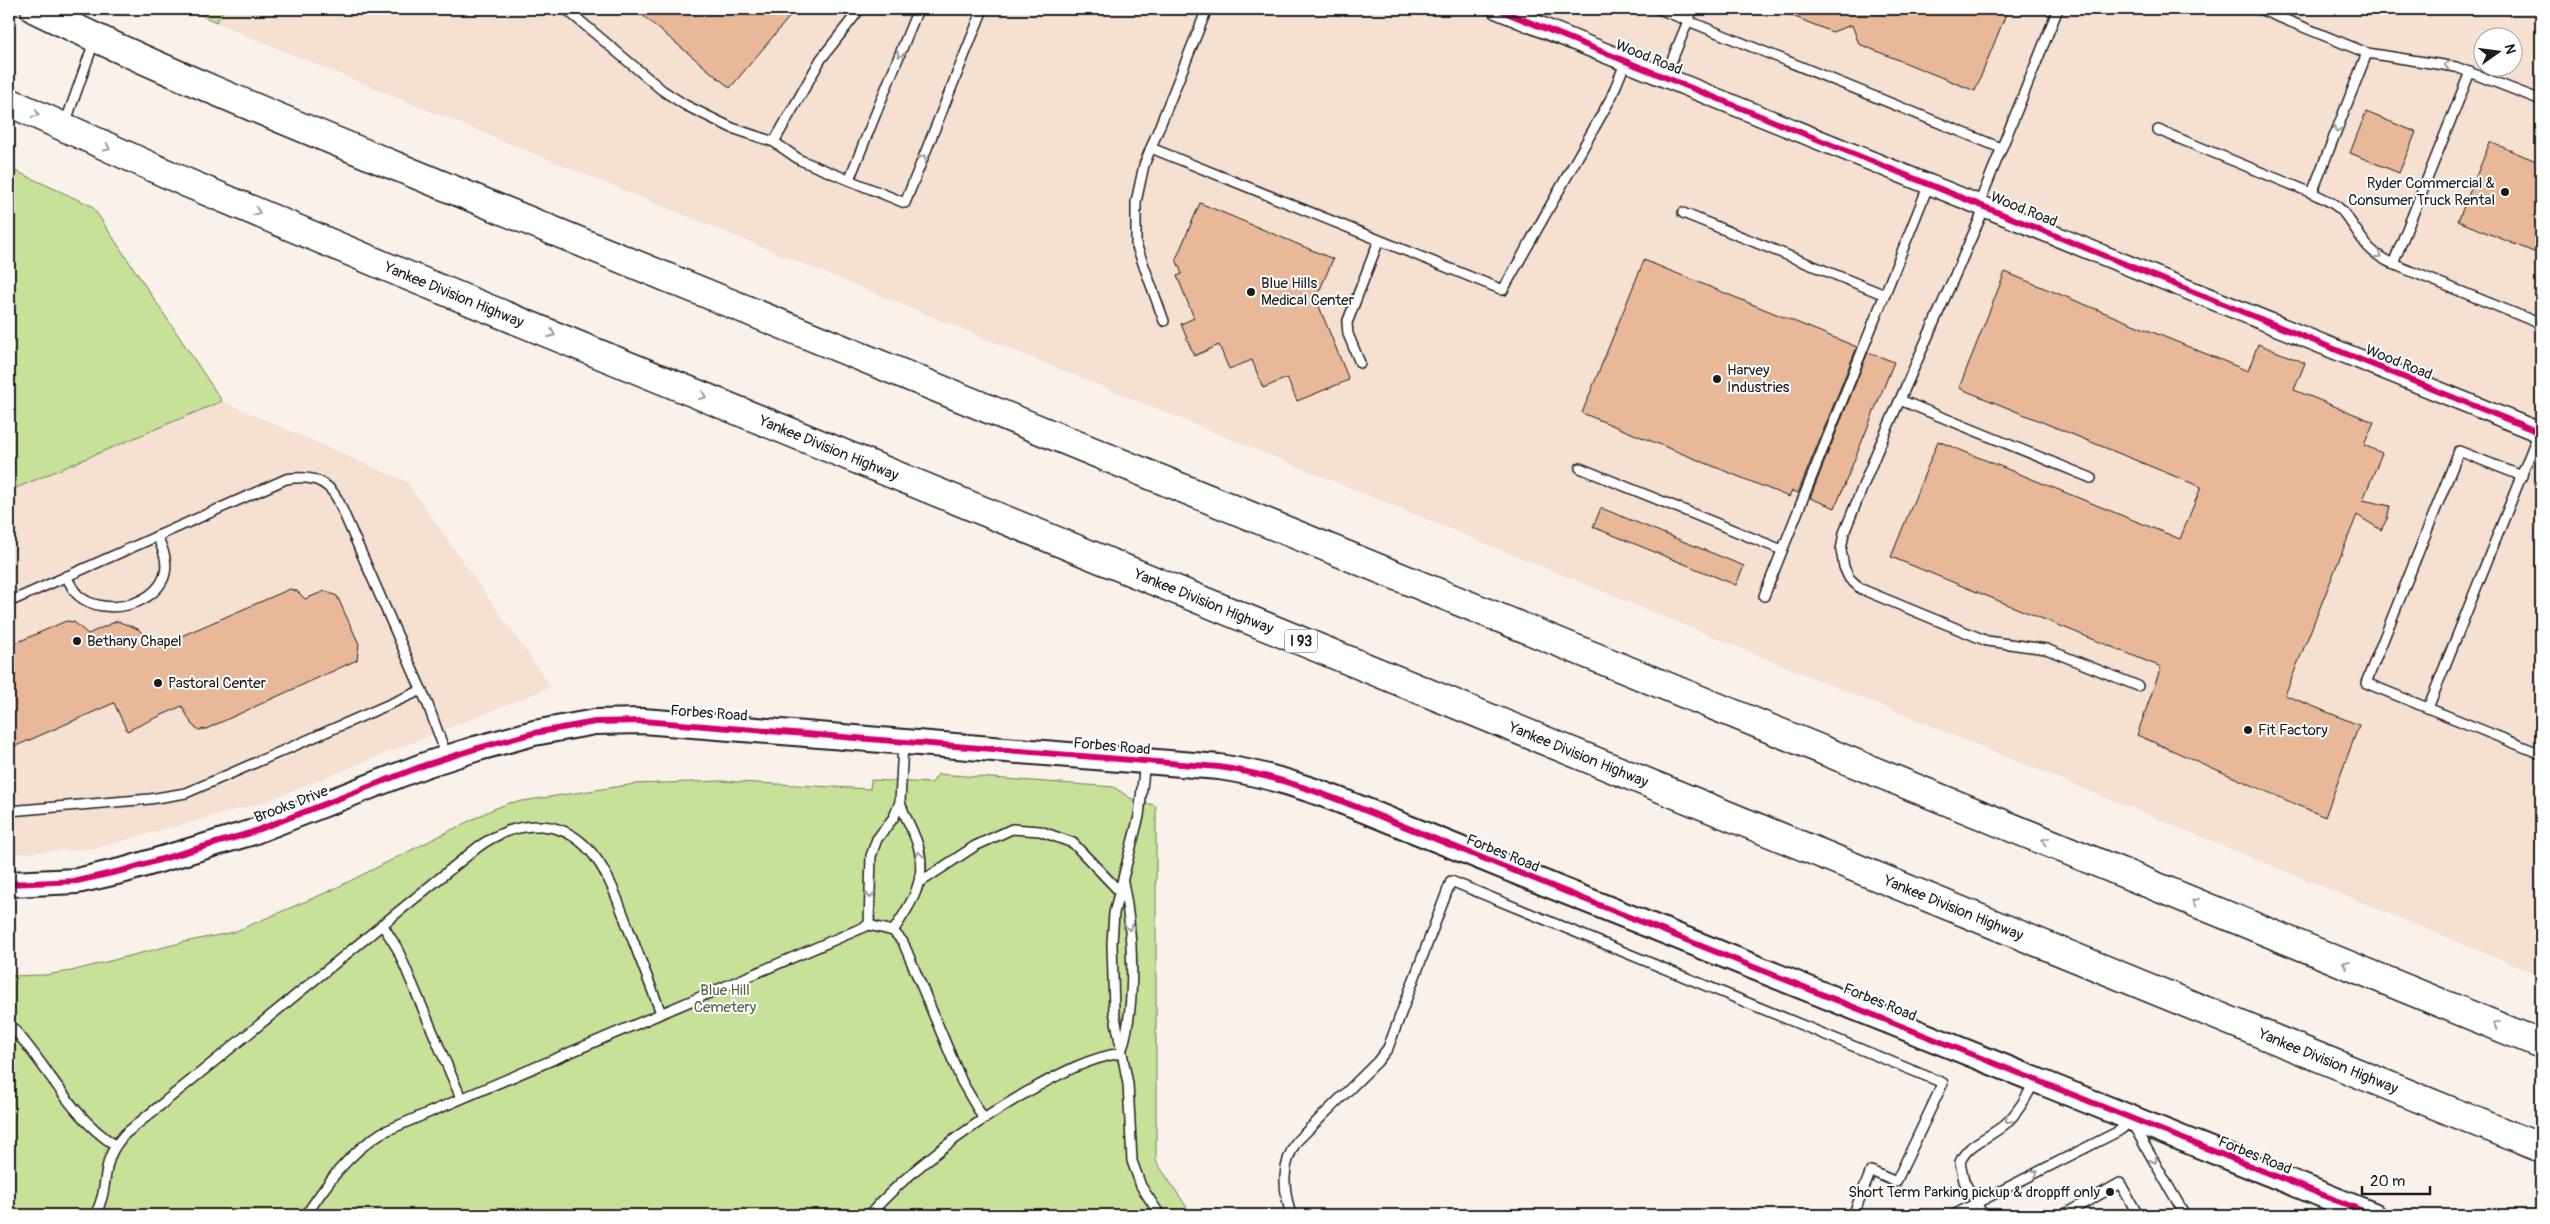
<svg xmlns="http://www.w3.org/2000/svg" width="2550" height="1224" viewBox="0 0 2550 1224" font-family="Pangolin,sans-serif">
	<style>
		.built { fill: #f5e0d2; fill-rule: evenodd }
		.green { fill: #c7e198; stroke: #727e5a }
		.building { fill: #e8b899; stroke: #1c1c1c }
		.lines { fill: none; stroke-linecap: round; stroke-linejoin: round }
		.service-casing { stroke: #1c1c1c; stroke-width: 12 }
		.minor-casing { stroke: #1c1c1c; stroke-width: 22 }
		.tertiary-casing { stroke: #1c1c1c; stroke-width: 28 }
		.motorway-casing { stroke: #1c1c1c; stroke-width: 31 }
		.service { stroke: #fff; stroke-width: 9 }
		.minor { stroke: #fff; stroke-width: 19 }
		.tertiary { stroke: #fff; stroke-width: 24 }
		.motorway { stroke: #fff; stroke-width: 28 }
		.cycleway-casing { stroke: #fff; stroke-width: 9 }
		.cycleway { stroke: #d6006c; stroke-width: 6 }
		.oneway { stroke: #999 }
		.poi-dot { fill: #1c1c1c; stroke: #fff; stroke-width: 2 }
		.labels { text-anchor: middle; stroke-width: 4; stroke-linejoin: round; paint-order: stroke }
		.shield { fill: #fff; stroke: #606060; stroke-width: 1 }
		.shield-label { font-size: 14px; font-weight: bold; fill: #1c1c1c }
		.street-label { font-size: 15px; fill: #1c1c1c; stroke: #fff }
		.poi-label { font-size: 15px; fill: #1c1c1c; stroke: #fff; text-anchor: start }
		.park-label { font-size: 15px; fill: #586147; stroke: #fff }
	</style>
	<rect width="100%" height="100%" fill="#faf1eb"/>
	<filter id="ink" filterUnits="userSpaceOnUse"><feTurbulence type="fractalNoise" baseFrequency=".02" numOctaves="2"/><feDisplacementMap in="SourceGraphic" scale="10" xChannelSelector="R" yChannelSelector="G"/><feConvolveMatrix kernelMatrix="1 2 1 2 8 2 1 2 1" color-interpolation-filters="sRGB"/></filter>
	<g filter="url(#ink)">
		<g class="built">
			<path d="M225,9H2525L2541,15V976L264,43L216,22ZM2482,38H2512V68H2482Z"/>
			<path d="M222,401L407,482L551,687L265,802L96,848L9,854V491Z"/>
		</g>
		<g class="green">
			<path d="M187,9H225L216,22Z"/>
			<path d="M9,168L92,206L222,401L9,491Z"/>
			<path d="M938,774L1114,787L1130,798L1156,806V1161L1192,1215H9V976L45,975L71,971L184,942L234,932L332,890L489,811L509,803L635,784L721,781L870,789L871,780L932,783Z"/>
		</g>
		<g class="building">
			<path d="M635,9H796L730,88Z"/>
			<path d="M1775,9H2008L1975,91L1859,44L1852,25L1832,32Z"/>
			<path d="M2366,112L2416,132L2399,173L2350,153Z"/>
			<path d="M2490,142L2541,163V255L2458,221Z"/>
			<path d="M1200,203L1333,259L1316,299L1349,380L1297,401L1287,378L1263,388L1252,360L1229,369L1219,345L1194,356L1181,324L1194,318L1177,276L1182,274L1176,259Z"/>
			<path d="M1644,260L1857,347L1798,493L1792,491L1789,497L1582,413Z"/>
			<path d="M2005,272L2248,371L2258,344L2305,363L2294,390L2374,422L2364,445L2382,453L2363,500L2390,506L2387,519L2381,530L2357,515L2285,695L2359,725L2325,817L2137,735L2161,667L1891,557L1938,441L2180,539L2201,487L1959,388Z"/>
			<path d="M1868,352L1894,362L1835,508L1810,498Z"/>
			<path d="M1601,508L1744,566L1736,585L1593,527Z"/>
			<path d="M290,589L297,591L305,599L325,591L337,596L359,644L357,660L206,729L199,730L192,725L182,706L127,731L114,703L9,749V646L66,621L74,622L88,634L117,621L138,629L156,647Z"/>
		</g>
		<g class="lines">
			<defs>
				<g id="service">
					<path d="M566,9L662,90L685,105L732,128L774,142L800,160L905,203L983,9"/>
					<path d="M1659,9L2001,148"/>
					<path d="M2259,9L2367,53"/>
					<path d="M2470,72L2393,264L2541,324"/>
					<path d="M1665,77L1693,9"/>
					<path d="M65,124L95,39"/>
					<path d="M2158,130L2312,193"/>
					<path d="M774,142L821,59L860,9"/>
					<path d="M1151,148L1503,290L1611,98L1626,61"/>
					<path d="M849,180L918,9"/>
					<path d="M1979,204L2058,9"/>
					<path d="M1985,207L1876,454L1844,533L1841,550L1844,567L1849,578L1861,589L1987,641L2046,649L2138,686"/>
					<path d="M1683,213L1885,295"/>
					<path d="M2393,264C2360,248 2363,235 2342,211C2334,202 2322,198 2312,193L2367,53L2456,67L2541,100"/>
					<path d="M1164,321L1136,244V202L1144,165L1207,9"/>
					<path d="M1360,363L1348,334L1347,323L1379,240"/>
					<path d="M1900,400L2091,478"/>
					<path d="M1580,468L1782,550"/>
					<path d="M2522,476L2459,451L2366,683L2541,754"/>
					<path d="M66,576C70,583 73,591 79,596C103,616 152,607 164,577C169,563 163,549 157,536"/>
					<path d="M1764,596L1929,184"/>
					<path d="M9,602L286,479C309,475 327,479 338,500L428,705L447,757"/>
					<path d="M2428,708L2539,432"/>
					<path d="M1145,761L1139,816L1114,913L1112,943L1114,1011L1128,1084L1132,1161L1141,1186L1160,1215"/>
					<path d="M9,811L150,799L186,793L422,690"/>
					<path d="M919,883L975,846L1012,829L1040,831L1073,843L1119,891"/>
					<path d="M382,924L397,948L461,1098"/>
					<path d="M869,925L871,856L877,839L894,817L900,802L903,744"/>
					<path d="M893,931C910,906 927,881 919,849C915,833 905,818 900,802"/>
					<path d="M9,1024C47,1063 68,1115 115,1145"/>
					<path d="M1121,1052C1137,1005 1133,931 1123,882"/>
					<path d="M2133,1125L2185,1215"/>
					<path d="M95,1215C112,1184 97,1164 125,1134L478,847C498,833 517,825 542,826C596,830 613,888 629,930C640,958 650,985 661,1013"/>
					<path d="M306,1215C328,1182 347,1155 381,1133L869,925L893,931L903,942L962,1082L983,1118"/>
					<path d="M869,1215C914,1165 969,1126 1027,1092C1058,1075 1085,1059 1121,1053"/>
					<path d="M1291,1215C1283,1188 1281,1165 1297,1141L1377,1062L1388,1048L1451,881L1943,1083L1896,1182L1871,1171L1853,1215"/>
					<path d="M1953,1215L2117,1132L2123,1128L2129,1118"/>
					<path d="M1983,1215L1964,1181L1960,1162C1968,1143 1989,1138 2004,1125C2018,1113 2027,1097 2035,1080"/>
					<path d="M2063,1215L2120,1183L2138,1215"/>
				</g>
				<path id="minor" d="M1497,9L2541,433"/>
				<path id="tertiary" d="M9,884L77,881L125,870L250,833L425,765L475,749L534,733L595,722L643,721L1219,767C1282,776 1338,799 1396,823C1454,846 1511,870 1569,893C1838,998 2105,1108 2373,1215"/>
				<g id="motorway">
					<path d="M35,9C185,82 341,143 495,207L2541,1044"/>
					<path id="s1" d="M9,102L185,182L406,275L2541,1148"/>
				</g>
			</defs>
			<use href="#service" class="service-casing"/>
			<use href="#minor" class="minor-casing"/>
			<use href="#tertiary" class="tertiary-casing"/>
			<use href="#motorway" class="motorway-casing"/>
			<use href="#service" class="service"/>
			<use href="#minor" class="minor"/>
			<use href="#tertiary" class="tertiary"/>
			<use href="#motorway" class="motorway"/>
			<defs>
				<g id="cycleway">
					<path d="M1497,9L2541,433"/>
					<path d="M9,884L77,881L125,870L250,833L425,765L475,749L534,733L595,722L643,721L1219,767C1282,776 1338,799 1396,823C1454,846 1511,870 1569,893C1838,998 2105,1108 2373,1215"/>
				</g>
			</defs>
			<use href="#cycleway" class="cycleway-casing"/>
			<use href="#cycleway" class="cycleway"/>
		</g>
		<defs><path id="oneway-chevron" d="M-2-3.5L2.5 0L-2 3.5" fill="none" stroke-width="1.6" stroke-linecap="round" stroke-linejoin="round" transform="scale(1.25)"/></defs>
		<g class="oneway">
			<use href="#oneway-chevron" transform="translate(900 54) rotate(112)"/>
			<use href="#oneway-chevron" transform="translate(2447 65) rotate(-169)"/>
			<use href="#oneway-chevron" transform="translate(36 114) rotate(24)"/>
			<use href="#oneway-chevron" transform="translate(2337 129) rotate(112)"/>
			<use href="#oneway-chevron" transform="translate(107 148) rotate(26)"/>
			<use href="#oneway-chevron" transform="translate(923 158) rotate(-68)"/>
			<use href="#oneway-chevron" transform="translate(257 212) rotate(23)"/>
			<use href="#oneway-chevron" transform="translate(2378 255) rotate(34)"/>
			<use href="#oneway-chevron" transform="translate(552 334) rotate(22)"/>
			<use href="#oneway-chevron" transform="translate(703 396) rotate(22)"/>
			<use href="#oneway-chevron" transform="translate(2045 841) rotate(-158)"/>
			<use href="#oneway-chevron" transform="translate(919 855) rotate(-99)"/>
			<use href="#oneway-chevron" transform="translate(870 895) rotate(92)"/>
			<use href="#oneway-chevron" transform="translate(2195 902) rotate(-158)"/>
			<use href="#oneway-chevron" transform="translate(1129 927) rotate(85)"/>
			<use href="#oneway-chevron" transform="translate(2346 964) rotate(-158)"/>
			<use href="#oneway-chevron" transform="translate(2496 1025) rotate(-158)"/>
			<use href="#oneway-chevron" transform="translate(2008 1120) rotate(135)"/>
			<use href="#oneway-chevron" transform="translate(2154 1160) rotate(60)"/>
			<use href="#oneway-chevron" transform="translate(2035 1173) rotate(-27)"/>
		</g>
	</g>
	<g class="poi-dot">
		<circle cx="2505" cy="192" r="5"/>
		<circle cx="1251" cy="292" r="5"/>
		<circle cx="1717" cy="379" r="5"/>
		<circle cx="77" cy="641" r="5"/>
		<circle cx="158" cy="683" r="5"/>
		<circle cx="2248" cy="730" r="5"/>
		<circle cx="2110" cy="1192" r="5"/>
	</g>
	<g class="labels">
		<rect class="shield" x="1285" y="629.5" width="32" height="23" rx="4"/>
		<g class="shield-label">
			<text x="1301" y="646">I 93</text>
		</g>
		<g class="street-label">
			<text transform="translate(1649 57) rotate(22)" y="5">Wood Road</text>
			<text transform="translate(2024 209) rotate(22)" y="5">Wood Road</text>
			<text dy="5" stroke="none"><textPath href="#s1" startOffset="485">Yankee Division Highway</textPath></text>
			<text transform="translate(2399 362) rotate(22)" y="5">Wood Road</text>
			<text dy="5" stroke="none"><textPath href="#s1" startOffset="890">Yankee Division Highway</textPath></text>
			<text dy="5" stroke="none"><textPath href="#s1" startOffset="1295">Yankee Division Highway</textPath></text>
			<text transform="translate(709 713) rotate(4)" y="5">Forbes Road</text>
			<text transform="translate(1112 746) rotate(5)" y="5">Forbes Road</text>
			<text dy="5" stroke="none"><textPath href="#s1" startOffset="1700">Yankee Division Highway</textPath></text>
			<text transform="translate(291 804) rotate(-21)" y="5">Brooks Drive</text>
			<text transform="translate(1503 853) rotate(22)" y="5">Forbes Road</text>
			<text dy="5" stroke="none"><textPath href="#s1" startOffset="2105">Yankee Division Highway</textPath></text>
			<text transform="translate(1880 1002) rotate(22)" y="5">Forbes Road</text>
			<text dy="5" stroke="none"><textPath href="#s1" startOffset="2510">Yankee Division Highway</textPath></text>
			<text transform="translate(2255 1155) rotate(22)" y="5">Forbes Road</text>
		</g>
		<g class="poi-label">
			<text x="2495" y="188" text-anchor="end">Ryder Commercial &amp;<tspan x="2495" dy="17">Consumer Truck Rental</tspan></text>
			<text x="1261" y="288">Blue Hills<tspan x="1261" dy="17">Medical Center</tspan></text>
			<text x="1727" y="375">Harvey<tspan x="1727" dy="17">Industries</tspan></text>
			<text x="87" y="646">Bethany Chapel</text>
			<text x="168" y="688">Pastoral Center</text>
			<text x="2258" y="735">Fit Factory</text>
			<text x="2100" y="1197" text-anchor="end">Short Term Parking pickup &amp; droppff only</text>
		</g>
		<g class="park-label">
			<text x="725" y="995">Blue Hill<tspan x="725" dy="17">Cemetery</tspan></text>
		</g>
	</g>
	<rect width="2550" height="1224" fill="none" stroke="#fff" stroke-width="30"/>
	<rect x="15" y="15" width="2520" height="1194" fill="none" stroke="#1c1c1c" stroke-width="2" filter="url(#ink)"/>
	<g transform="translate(2498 52) rotate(76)"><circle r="24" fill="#ffffff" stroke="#a4a4a4"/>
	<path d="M0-4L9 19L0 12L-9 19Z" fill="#1c1c1c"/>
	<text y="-8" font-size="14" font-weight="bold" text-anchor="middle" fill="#1c1c1c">N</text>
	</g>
	<path d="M2362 1186v8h68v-8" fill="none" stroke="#1c1c1c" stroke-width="2.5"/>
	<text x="2370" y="1186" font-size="15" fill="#1c1c1c" stroke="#ffffff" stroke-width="4" paint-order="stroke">20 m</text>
</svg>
